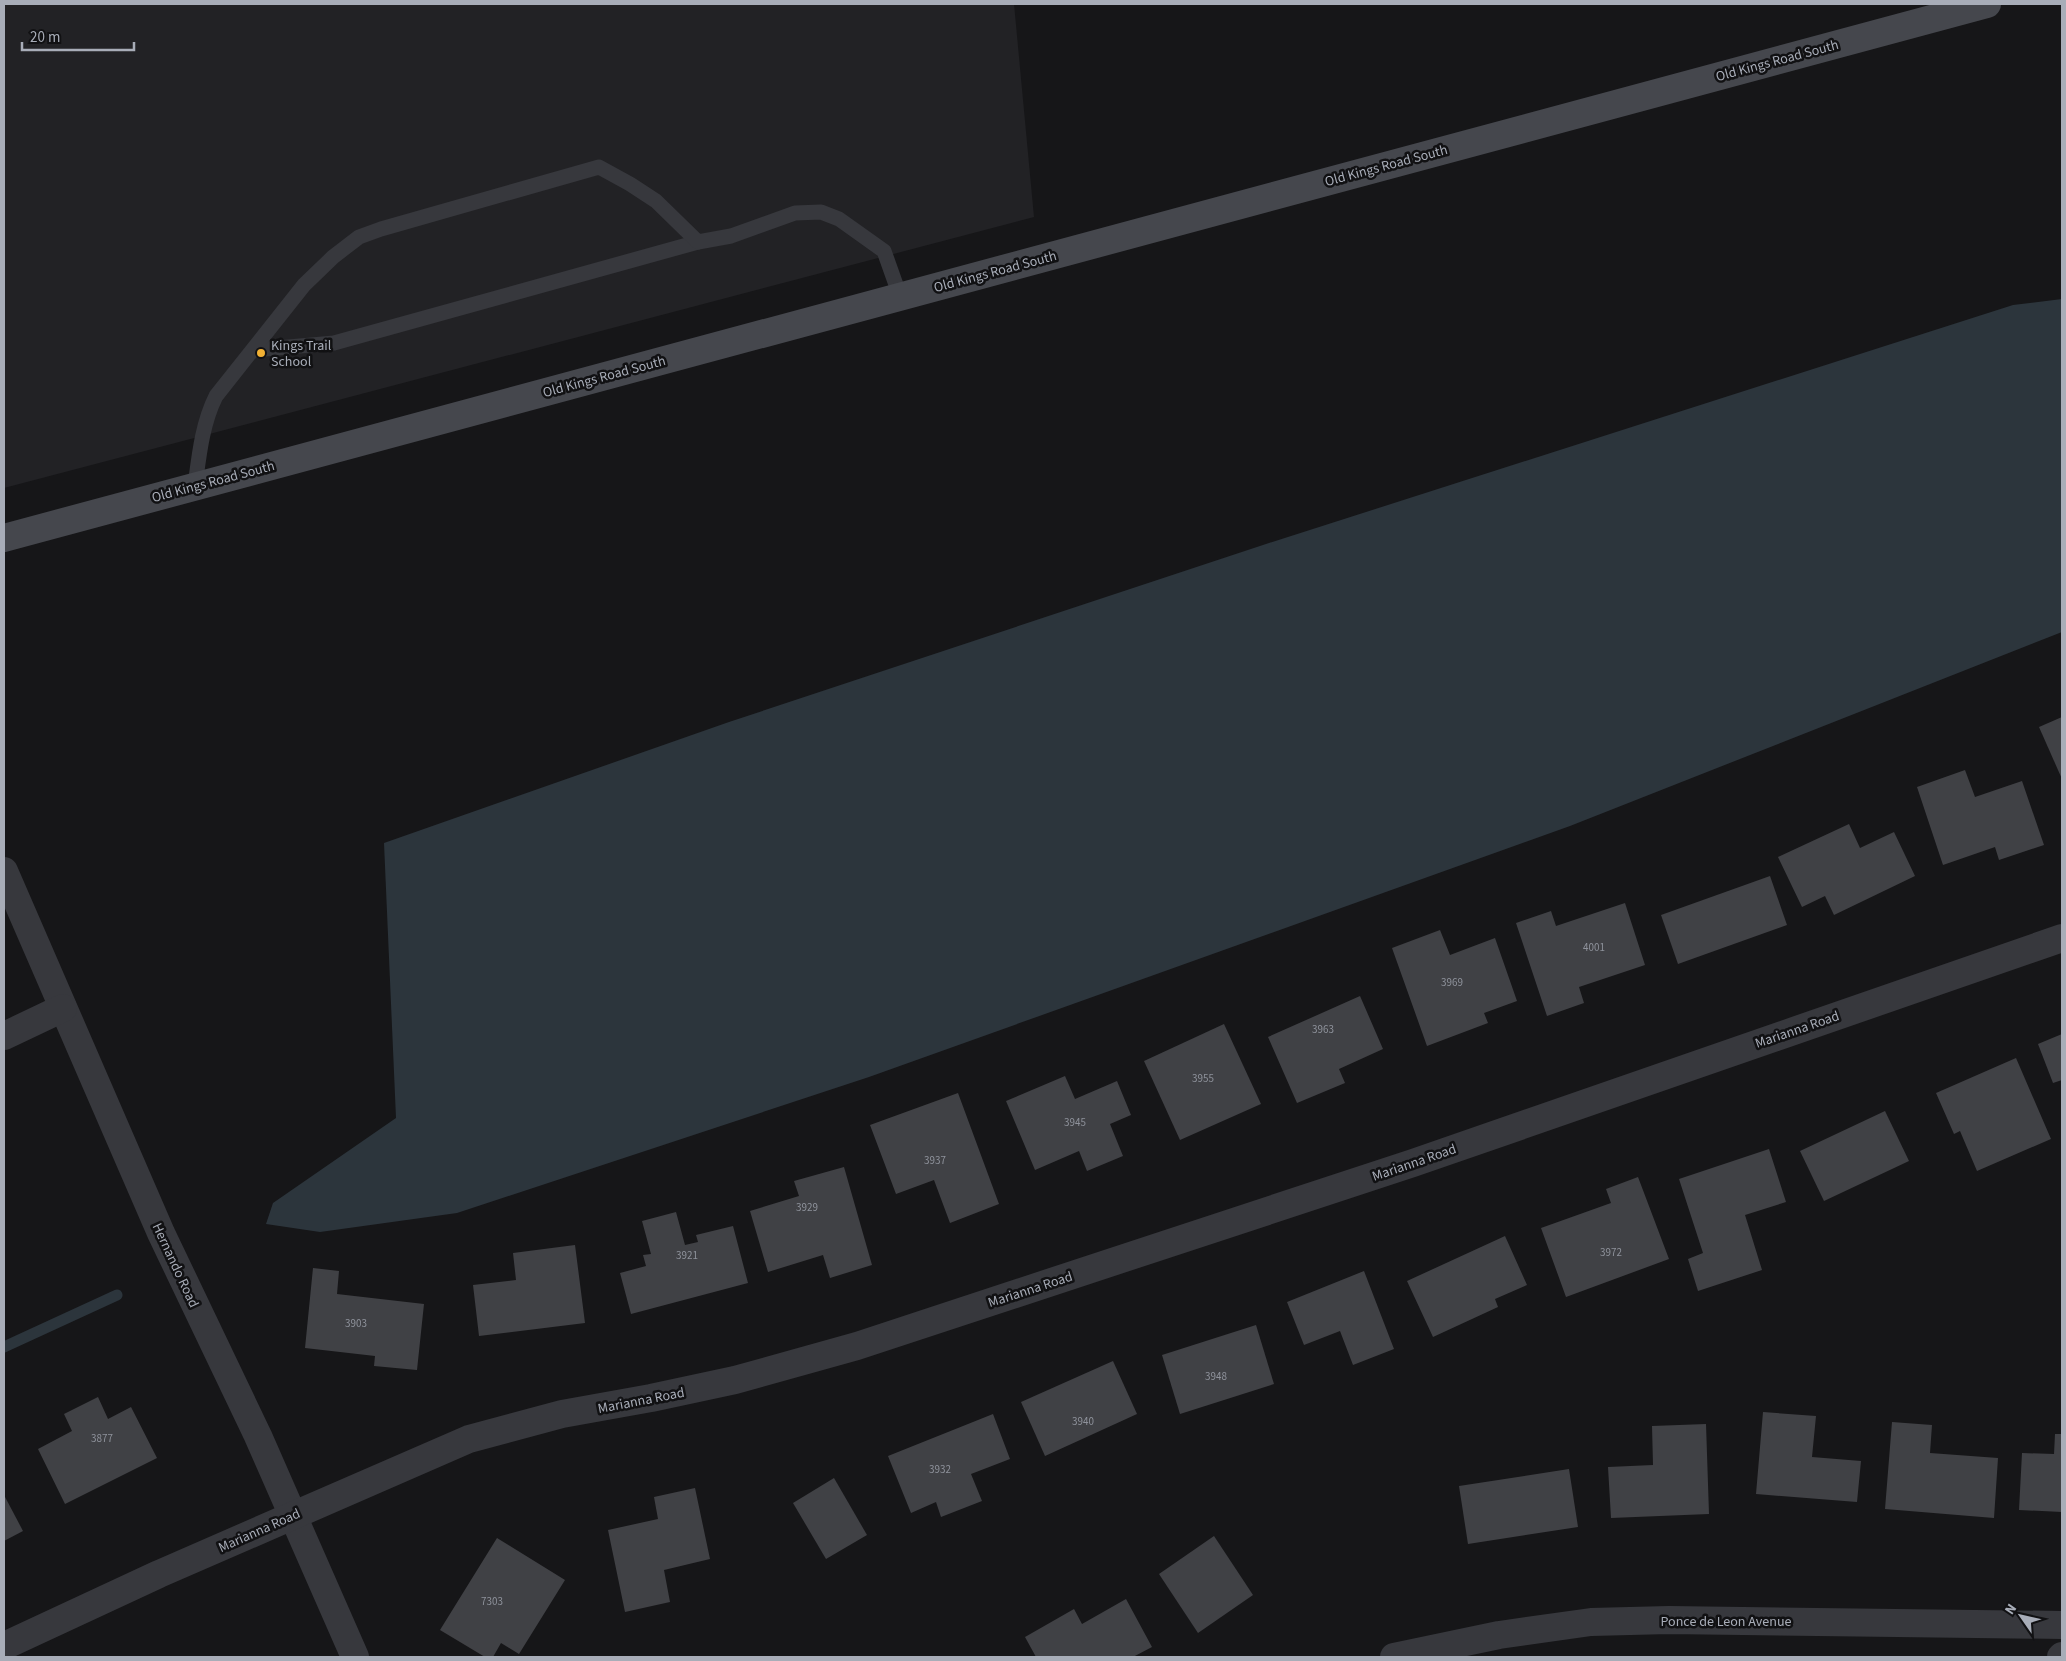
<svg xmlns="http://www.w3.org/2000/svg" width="2066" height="1661" viewBox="0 0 2066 1661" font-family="'Source Sans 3',sans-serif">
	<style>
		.built { fill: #222225 }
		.water { fill: #2c353c }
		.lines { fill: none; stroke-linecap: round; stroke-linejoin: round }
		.stream { stroke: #2c353c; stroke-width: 11 }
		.building { fill: #404145 }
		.lane { stroke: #37383d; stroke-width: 15 }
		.street { stroke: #37383d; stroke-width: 28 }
		.secondary { stroke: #45474d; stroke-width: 28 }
		.poi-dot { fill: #f2b134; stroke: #111113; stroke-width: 2 }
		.labels { text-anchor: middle; stroke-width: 5; stroke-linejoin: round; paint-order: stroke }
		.number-label { font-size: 11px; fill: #8e929b }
		.street-label { font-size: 14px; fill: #a8adb8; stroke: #111113 }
		.poi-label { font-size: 14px; fill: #a8adb8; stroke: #111113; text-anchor: start }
	</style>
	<rect width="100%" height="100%" fill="#161618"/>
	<path class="built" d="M4,4H1014L1034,217L4,488Z"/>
	<path class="water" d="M2062,299V632L1570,826L869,1077L457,1213L320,1232L266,1224L273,1203L396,1118L384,843L729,722L1266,544L2013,305Z"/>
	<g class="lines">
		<path class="stream" d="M4,1347L117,1295"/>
	</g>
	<g class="building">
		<path d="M2062,717V779L2039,727Z"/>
		<path d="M1965,770L1975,797L2022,781L2044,845L1999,860L1995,847L1943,865L1917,787Z"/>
		<path d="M1849,824L1860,848L1894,832L1915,876L1834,915L1825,896L1802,907L1778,857Z"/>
		<path d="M1770,876L1787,925L1678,964L1661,915Z"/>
		<path d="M1625,903L1645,965L1579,987L1584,1003L1547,1016L1516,923L1551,911L1556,926Z"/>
		<path d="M1440,930L1450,955L1495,938L1517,1001L1484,1013L1488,1023L1427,1046L1392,948Z"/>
		<path d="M1360,996L1383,1049L1339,1069L1345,1083L1297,1103L1268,1037Z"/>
		<path d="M1224,1024L1261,1104L1180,1140L1144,1061Z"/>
		<path d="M2062,1034V1080L2053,1083L2038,1044Z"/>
		<path d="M2016,1058L2051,1139L1977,1171L1960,1131L1954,1134L1936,1093Z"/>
		<path d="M1065,1076L1075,1099L1117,1081L1131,1115L1110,1124L1123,1156L1087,1171L1079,1151L1035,1170L1006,1101Z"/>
		<path d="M958,1093L999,1204L950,1223L934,1180L896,1194L870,1125Z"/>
		<path d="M1885,1111L1909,1161L1824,1201L1800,1151Z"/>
		<path d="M1769,1149L1786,1202L1745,1215L1762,1270L1698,1291L1688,1259L1703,1253L1679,1179Z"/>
		<path d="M844,1167L872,1265L830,1278L823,1255L768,1272L750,1211L799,1196L794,1181Z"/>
		<path d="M1638,1177L1669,1259L1566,1297L1541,1228L1611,1203L1606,1189Z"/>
		<path d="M676,1212L685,1245L698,1242L696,1235L733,1226L748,1283L631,1314L620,1273L646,1266L643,1255L651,1254L642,1221Z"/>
		<path d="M1505,1236L1527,1285L1495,1299L1498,1307L1433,1337L1407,1281Z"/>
		<path d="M575,1245L585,1323L479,1336L473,1285L516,1280L513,1253Z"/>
		<path d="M313,1268L339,1271L337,1294L424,1304L417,1370L374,1366L375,1356L305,1348Z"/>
		<path d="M1364,1271L1394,1349L1353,1365L1340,1331L1304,1345L1287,1302Z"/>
		<path d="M1256,1325L1274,1384L1180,1414L1162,1355Z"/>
		<path d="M1113,1361L1137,1414L1045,1456L1021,1402Z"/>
		<path d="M98,1397L108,1419L131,1407L157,1458L65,1504L38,1449L72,1431L64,1414Z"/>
		<path d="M1763,1412L1816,1416L1812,1457L1861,1461L1857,1502L1756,1494Z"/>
		<path d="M993,1414L1010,1459L971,1474L982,1501L941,1517L936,1502L911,1513L888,1456Z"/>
		<path d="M1892,1422L1932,1425L1930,1453L1998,1458L1994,1518L1885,1509Z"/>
		<path d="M1706,1424L1709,1514L1611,1518L1608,1467L1653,1465L1652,1426Z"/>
		<path d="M2055,1434H2062V1512L2019,1510L2022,1453L2054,1454Z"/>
		<path d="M1569,1469L1578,1527L1468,1544L1459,1486Z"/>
		<path d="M834,1478L867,1535L826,1559L793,1503Z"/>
		<path d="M695,1488L710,1559L664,1570L670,1602L625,1612L608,1530L658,1519L654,1497Z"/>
		<path d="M4,1495L23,1531L4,1541Z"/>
		<path d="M1214,1536L1253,1595L1198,1633L1159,1574Z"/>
		<path d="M497,1538L565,1580L519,1654L501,1643L493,1657H485L440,1630Z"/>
		<path d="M1126,1599L1152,1647L1133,1657H1036L1025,1637L1074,1609L1082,1624Z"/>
	</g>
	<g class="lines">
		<g class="lane">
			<path d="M253,350L334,343L698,242"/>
			<path d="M195,486C199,456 202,424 216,396L304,285L333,257L359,237L381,229L599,167L630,184L656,201L698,242L731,236L795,213L821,212L839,219L884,251L900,296"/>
		</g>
		<g class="street">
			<path d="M4,871L161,1233L258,1436L355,1657"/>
			<path d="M4,1036L63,1008"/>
			<path d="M4,1646L159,1574L469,1439L562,1414L651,1398L735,1380L857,1346L1413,1163L2062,938"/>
			<path d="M1394,1657L1499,1635L1591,1622L1669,1620L2062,1625"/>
			<path d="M2061,1657L2062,1656"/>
		</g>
		<path class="secondary" d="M4,538L1987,4"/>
	</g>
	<circle class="poi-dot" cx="261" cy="353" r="5"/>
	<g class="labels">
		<g class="number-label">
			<text x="1594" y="951">4001</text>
			<text x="1452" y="986">3969</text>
			<text x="1323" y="1033">3963</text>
			<text x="1203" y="1082">3955</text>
			<text x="1075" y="1126">3945</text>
			<text x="935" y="1164">3937</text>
			<text x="807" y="1211">3929</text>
			<text x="1611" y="1256">3972</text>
			<text x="687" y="1259">3921</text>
			<text x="356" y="1327">3903</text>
			<text x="1216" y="1380">3948</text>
			<text x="1083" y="1425">3940</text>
			<text x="102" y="1442">3877</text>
			<text x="940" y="1473">3932</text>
			<text x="492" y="1605">7303</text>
		</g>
		<g class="street-label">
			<text transform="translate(1777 60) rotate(-15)" y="5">Old Kings Road South</text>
			<text transform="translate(1386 165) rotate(-15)" y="5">Old Kings Road South</text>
			<text transform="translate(995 271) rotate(-15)" y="5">Old Kings Road South</text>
			<text transform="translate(604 376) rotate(-15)" y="5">Old Kings Road South</text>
			<text transform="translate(213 481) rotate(-15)" y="5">Old Kings Road South</text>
			<text transform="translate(1797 1029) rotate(-19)" y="5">Marianna Road</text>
			<text transform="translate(1414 1162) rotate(-19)" y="5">Marianna Road</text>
			<text transform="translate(176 1265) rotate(65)" y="5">Hernando Road</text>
			<text transform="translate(1030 1289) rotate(-18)" y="5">Marianna Road</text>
			<text transform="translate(641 1400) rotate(-11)" y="5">Marianna Road</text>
			<text transform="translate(259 1530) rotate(-24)" y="5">Marianna Road</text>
			<text x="1726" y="1626">Ponce de Leon Avenue</text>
		</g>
		<g class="poi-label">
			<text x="271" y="350">Kings Trail<tspan x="271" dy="16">School</tspan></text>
		</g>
	</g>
	<rect width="2066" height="1661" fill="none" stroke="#a8adb8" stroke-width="10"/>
	<g transform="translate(2021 1616) rotate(304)" stroke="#111113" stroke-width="4" paint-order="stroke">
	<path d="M0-4L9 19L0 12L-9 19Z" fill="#a8adb8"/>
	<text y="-8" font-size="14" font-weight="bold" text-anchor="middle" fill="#a8adb8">N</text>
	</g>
	<path d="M22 42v8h112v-8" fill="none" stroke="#a8adb8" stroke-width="2.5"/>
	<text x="30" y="42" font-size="15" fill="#a8adb8" stroke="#111113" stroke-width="4" paint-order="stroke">20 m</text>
</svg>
